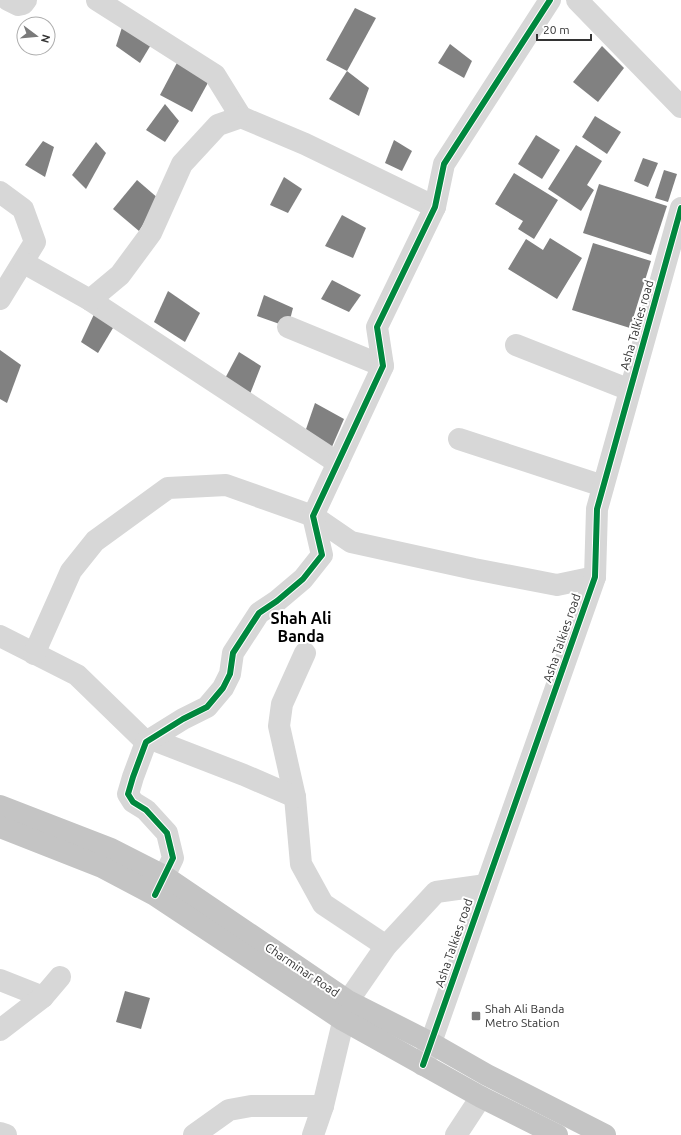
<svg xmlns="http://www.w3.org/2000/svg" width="681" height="1135" viewBox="0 0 681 1135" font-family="Ubuntu,sans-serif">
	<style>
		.building { fill: #818181 }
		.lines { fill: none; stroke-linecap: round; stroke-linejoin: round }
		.minor { stroke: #d7d7d7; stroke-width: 22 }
		.highway { stroke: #c4c4c4; stroke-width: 22 }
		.cycleway-casing { stroke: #fff; stroke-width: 8 }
		.cycleway { stroke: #00873e; stroke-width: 6 }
		.poi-dot { fill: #7a7a7a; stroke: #fff; stroke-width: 1.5 }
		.labels { text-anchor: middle; stroke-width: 4; stroke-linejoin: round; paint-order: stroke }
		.street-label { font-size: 12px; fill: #333; stroke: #fff }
		.poi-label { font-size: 12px; fill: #333; stroke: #fff; text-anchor: start }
		.district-label { font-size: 16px; font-weight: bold; fill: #000; stroke: #fff }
	</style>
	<rect width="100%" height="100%" fill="#fff"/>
	<g class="building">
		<path d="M355,8L376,18L347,71L326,60Z"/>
		<path d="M125,18L152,43L140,63L116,46Z"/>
		<path d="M450,44L472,61L464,78L438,63Z"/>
		<path d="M602,46L624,68L598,102L573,82Z"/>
		<path d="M179,59L210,79L192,112L160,95Z"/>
		<path d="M347,71L369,88L359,116L329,99Z"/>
		<path d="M165,104L179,121L165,142L146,130Z"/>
		<path d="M595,116L621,132L607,154L582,137Z"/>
		<path d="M536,135L560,150L542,179L518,164Z"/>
		<path d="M394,140L412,151L402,171L385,163Z"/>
		<path d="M43,141L54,147L45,177L25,165Z"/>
		<path d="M96,142L106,153L86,189L72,175Z"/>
		<path d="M576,145L602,161L587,185L594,190L581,211L548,189Z"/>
		<path d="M643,158L658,163L648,187L634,181Z"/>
		<path d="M664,170L677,174L668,202L655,198Z"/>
		<path d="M514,173L558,200L534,239L518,229L523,221L495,204Z"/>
		<path d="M284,177L302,189L288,213L270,205Z"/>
		<path d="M137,180L159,199L139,231L113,209Z"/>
		<path d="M599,184L667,206L651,255L583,233Z"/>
		<path d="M342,215L366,228L353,258L325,246Z"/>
		<path d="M550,238L582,258L557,299L508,269L526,239L543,250Z"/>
		<path d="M593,243L651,261L630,328L572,310Z"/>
		<path d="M332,280L361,295L349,312L321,299Z"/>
		<path d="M168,291L200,313L185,342L154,322Z"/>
		<path d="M264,295L293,308L288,327L257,316Z"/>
		<path d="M96,310L116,323L98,353L81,342Z"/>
		<path d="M0,350L21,365L7,403L0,399Z"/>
		<path d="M239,352L261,366L250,394L221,386Z"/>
		<path d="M315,403L344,419L331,449L305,432Z"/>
		<path d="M125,991L150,998L141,1029L116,1022Z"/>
	</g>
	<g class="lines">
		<g class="minor">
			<path d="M8,0L18,5L23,4L26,0"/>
			<path d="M97,0L215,75L241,117L305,144L435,207"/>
			<path d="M577,0L681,107"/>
			<path d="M0,192L23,209L35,242L0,299"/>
			<path d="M24,263L90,300L338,463"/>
			<path d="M90,300L120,275L151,233L182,164L218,125L241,117"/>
			<path d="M288,327L383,366"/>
			<path d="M516,345L630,390"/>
			<path d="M459,439L603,486"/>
			<path d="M0,636L77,675L146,742"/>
			<path d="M305,653L282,704L279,726L295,797L301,864L323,904L386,946"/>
			<path d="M34,654L71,571L95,541L168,488L226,485L313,516L351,542L474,569L557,585L595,577"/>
			<path d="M151,739L244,775L295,797"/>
			<path d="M156,893L173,858L167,833L146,810L133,802L128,794L133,777L146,742L183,719L207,707L223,688L230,674L233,653L259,613L277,601L303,579L322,555L313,516L383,366L377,327L435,207L444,164L550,0"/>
			<path d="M0,980L43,997"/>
			<path d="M0,1030L43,997L60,977"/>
			<path d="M423,1065L595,577L597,509L681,208"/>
			<path d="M0,1133L6,1135"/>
			<path d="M194,1135L229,1110L251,1106H323"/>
			<path d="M313,1135L323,1106L348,1001L386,946L436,892L486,885"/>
			<path d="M456,1135L481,1097"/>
		</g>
		<g class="highway">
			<path d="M0,806L111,849L164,876L348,1001L431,1043L487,1075L605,1135"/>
			<path d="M0,827L102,867L155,895L343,1020L481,1097L557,1135"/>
		</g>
		<defs>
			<g id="cycleway">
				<path d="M155,895L173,858L167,833L146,810L133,802L128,794L133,777L146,742L183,719L207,707L223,688L230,674L233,653L259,613L277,601L303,579L322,555L313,516L383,366L377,327L435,207L444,164L550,0"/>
				<path d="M423,1065L595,577L597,509L681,208"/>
			</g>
		</defs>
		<use href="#cycleway" class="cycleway-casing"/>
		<use href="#cycleway" class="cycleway"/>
	</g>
	<rect class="poi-dot" x="471" y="1011" width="10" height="10" rx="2"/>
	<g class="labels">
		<g class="street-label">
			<text transform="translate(637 325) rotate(-74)" y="4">Asha Talkies road</text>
			<text transform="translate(562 638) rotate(-71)" y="4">Asha Talkies road</text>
			<text transform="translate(454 943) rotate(-71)" y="4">Asha Talkies road</text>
			<text transform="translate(302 970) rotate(34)" y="4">Charminar Road</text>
		</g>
		<g class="poi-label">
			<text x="485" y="1013">Shah Ali Banda<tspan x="485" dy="14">Metro Station</tspan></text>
		</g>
		<g class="district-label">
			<text x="301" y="624">Shah Ali<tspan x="301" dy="18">Banda</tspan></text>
		</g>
	</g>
	<g transform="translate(36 36) rotate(106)"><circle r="19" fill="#ffffff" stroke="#adadad"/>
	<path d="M0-3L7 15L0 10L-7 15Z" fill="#7a7a7a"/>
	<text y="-6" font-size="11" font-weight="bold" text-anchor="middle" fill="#333333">N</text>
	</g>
	<path d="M537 34v6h54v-6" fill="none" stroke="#333333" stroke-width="2"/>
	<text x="543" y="34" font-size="12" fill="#333333" stroke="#ffffff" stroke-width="3" paint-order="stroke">20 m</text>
</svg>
